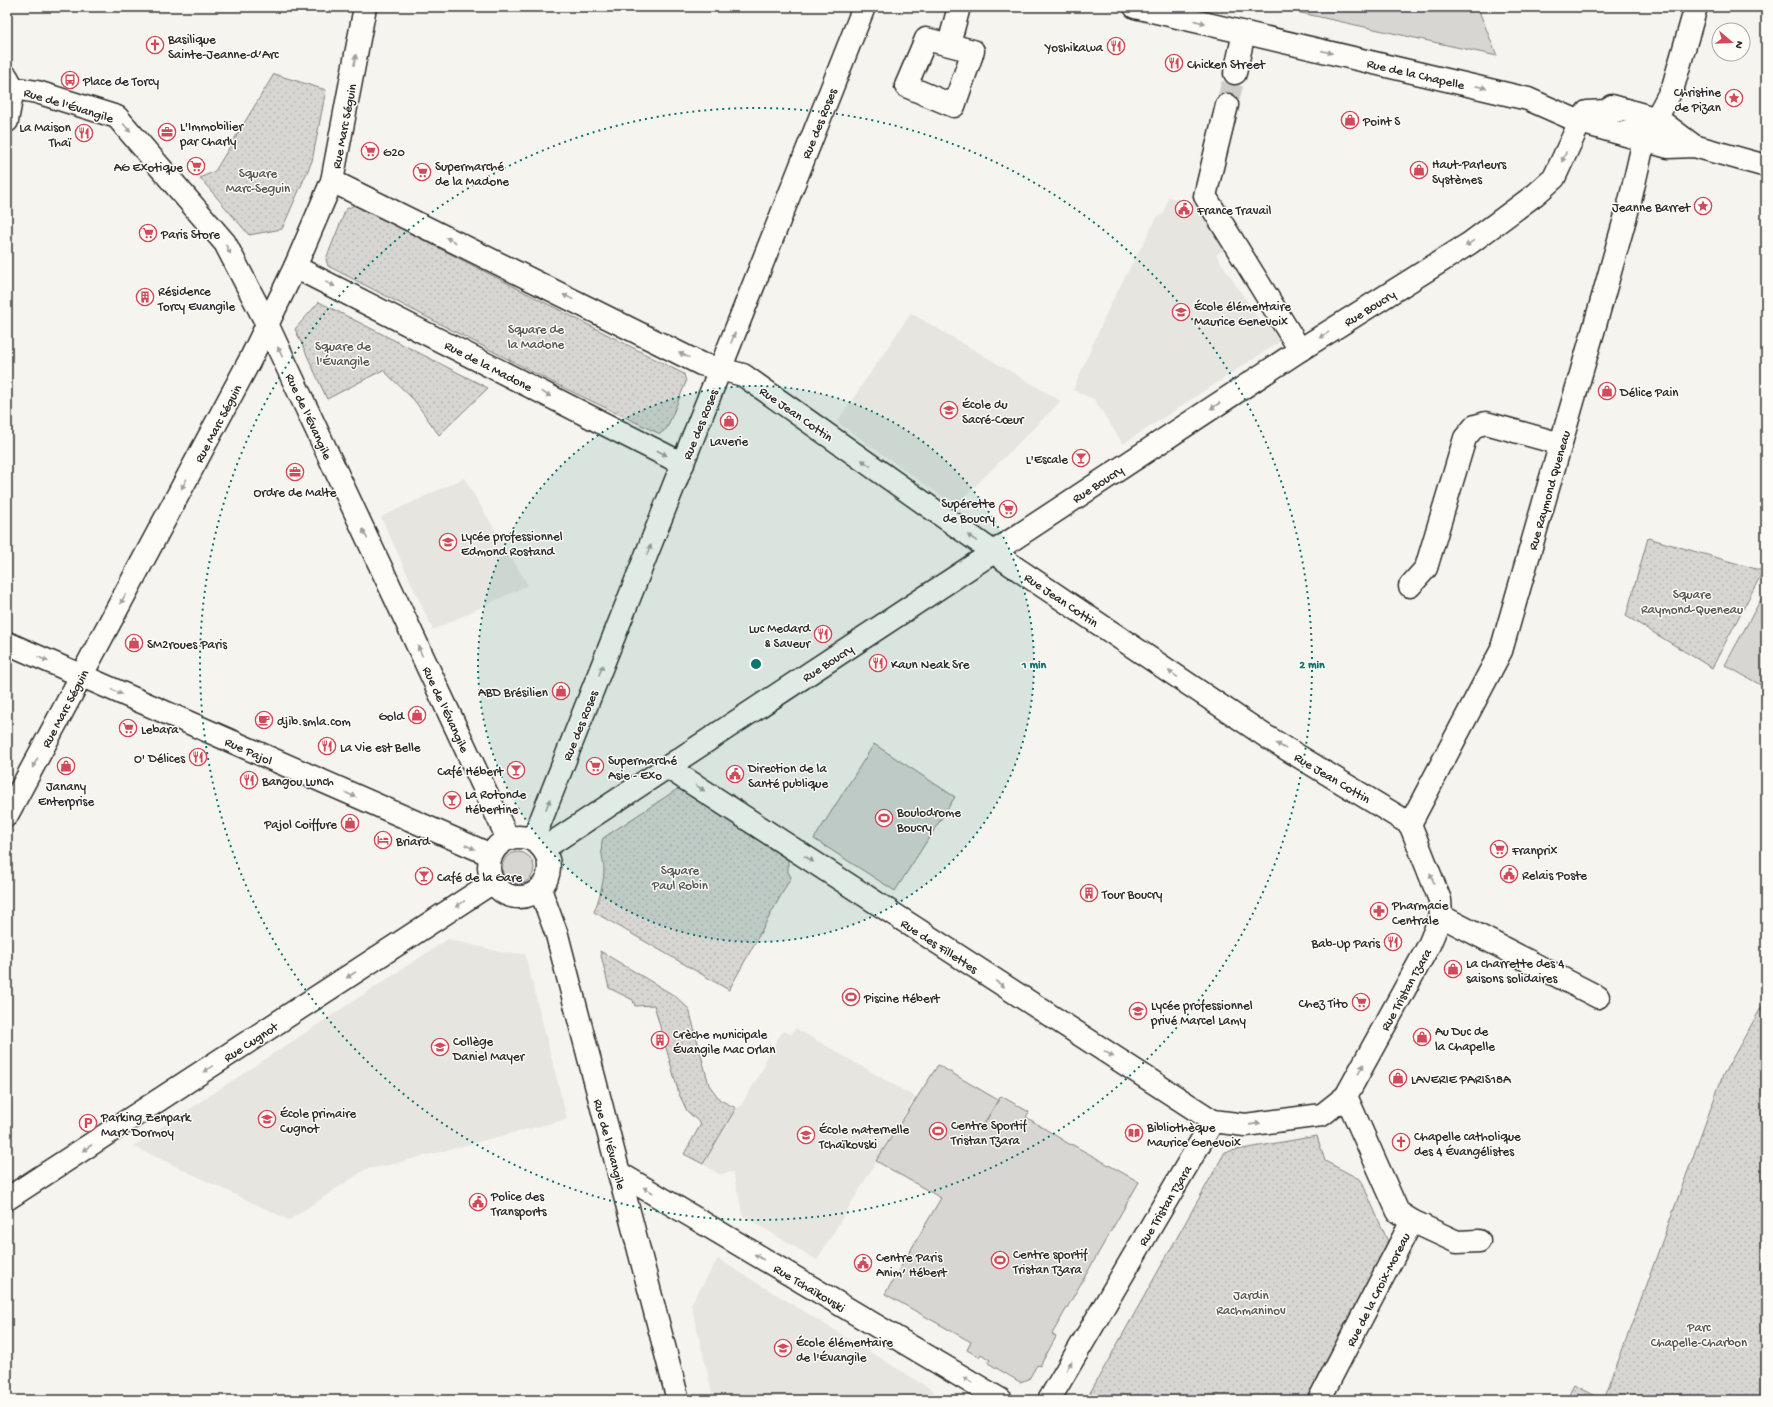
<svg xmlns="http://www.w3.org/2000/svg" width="1773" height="1407" viewBox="0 0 1773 1407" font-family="'Gochi Hand',sans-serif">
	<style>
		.built { fill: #e6e5e0 }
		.grass { fill: #d7d6d2; stroke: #81807e }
		.park { fill: url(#park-dots); stroke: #81807e }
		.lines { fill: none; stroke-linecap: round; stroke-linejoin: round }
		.minor-tunnel { stroke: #cdccc8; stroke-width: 22; stroke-dasharray: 22 11; stroke-linecap: butt }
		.minor-casing { stroke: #2b2b2b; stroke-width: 25 }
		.major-casing { stroke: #2b2b2b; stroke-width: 25 }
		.minor { stroke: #fdfcf7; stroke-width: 22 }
		.major { stroke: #fdfcf7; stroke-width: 22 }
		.oneway { fill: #9e9e9b }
		.ring { fill: none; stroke: #0f766e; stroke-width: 2; stroke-dasharray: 2 4 }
		.labels { text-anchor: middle; stroke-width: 3; stroke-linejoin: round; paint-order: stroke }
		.poi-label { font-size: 13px; fill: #2b2b2b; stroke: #fdfcf7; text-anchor: start }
		.street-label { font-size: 13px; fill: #2b2b2b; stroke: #fdfcf7 }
		.park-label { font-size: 13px; fill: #565655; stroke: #fdfcf7 }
		.centre { fill: #0f766e; stroke: #fdfcf7; stroke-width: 2 }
		.ring-label { font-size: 12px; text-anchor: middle; font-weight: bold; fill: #0f766e; stroke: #fdfcf7; stroke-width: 3; stroke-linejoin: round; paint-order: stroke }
	</style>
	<defs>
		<pattern id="park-dots" width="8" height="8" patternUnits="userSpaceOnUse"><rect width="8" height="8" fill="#d7d6d2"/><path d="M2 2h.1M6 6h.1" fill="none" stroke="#b9b8b4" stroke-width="1.8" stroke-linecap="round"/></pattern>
	</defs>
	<rect width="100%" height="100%" fill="#f5f4ef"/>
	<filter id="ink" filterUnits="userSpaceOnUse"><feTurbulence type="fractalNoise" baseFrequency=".025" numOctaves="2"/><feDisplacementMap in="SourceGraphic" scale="8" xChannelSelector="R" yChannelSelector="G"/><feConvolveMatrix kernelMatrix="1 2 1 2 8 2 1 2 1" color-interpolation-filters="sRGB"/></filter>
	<g filter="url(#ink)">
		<g class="built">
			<path d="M1168,197L1193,202L1225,249L1216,255L1264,327L1273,321L1284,339L1123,444L1094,399L1073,390L1111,303L1158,216L1164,214Z"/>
			<path d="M911,313L1061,401L955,506L837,422Z"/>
			<path d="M464,478L528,585L433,630L381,517Z"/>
			<path d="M448,939L500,952L525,954L567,1119L385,1166L366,1169L289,1220L133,1146Z"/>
			<path d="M795,1028L915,1097L817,1260L743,1216L733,1172L719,1174L703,1164L736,1108L740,1107L765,1065L764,1061L781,1034L785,1031L791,1035Z"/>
			<path d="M718,1259L934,1391L929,1400H714L691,1304Z"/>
		</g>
		<g class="grass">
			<path d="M1274,7H1458L1479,11L1497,56Z"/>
			<path d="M1766,590V688L1725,665Z"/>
			<path d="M874,744L955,797L895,891L814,839Z"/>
			<circle cx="518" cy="868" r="16"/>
			<path d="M938,1065L998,1100L984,1124L1001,1096L1029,1112L1026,1117L1069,1144L1073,1145L1139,1182L1052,1334L1056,1337L1040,1366L1037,1365L1029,1379L1020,1382L988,1363L990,1360L981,1354L979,1357L967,1350L971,1342L885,1294L941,1198L876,1161Z"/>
		</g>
		<g class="park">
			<path d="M274,74L326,90L312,161L282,229L249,235L200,178L215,171Z"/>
			<path d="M355,205L684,374L686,382L667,428L660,434L556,384L328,266L326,259L346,209Z"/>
			<path d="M319,302L488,388L439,435L414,400L383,370L327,399L295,329Z"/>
			<path d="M1648,538L1763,571L1712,668L1626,616Z"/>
			<path d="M679,788L788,860V872L791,877L729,990L594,912C599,899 603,886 604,872C604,860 599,849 603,838Z"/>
			<path d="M600,951L675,996L689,1009L709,1085L720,1100L736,1108L703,1164L684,1154L701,1124L687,1111L679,1094L654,1005L635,1006L633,1000L609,988Z"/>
			<path d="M1766,999V1400H1566L1574,1385L1604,1400L1723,1075Z"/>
			<path d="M1317,1136L1325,1161L1361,1180L1389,1244L1306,1400H1086L1225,1152Z"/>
		</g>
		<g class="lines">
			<path class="minor-tunnel" d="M1227,105L1235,73"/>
			<defs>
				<g id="minor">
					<path d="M926,39L973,51L954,106L906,86Z"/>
					<path d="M949,44L959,7"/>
					<path d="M1235,73L1244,33"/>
					<path d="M7,77L13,88L7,121"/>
					<path d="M7,85L13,88L37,92L117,117L225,243L268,326L508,839"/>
					<path d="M1227,105L1205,196L1300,350"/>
					<path d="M1612,106L1658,119L1694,146"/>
					<path d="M1627,132L1647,136L1673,87L1696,7"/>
					<path d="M332,181L701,364L743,375L1013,566L1267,737L1410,824"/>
					<path d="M295,267L683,464"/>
					<path d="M1410,586L1426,568L1465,438L1475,426L1486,423L1561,444"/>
					<path d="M7,643L491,855"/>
					<path d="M667,767L1213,1121"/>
					<path d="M7,815L250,360L295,267L332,181L365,7"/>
					<path d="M1410,824L1501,651L1595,325L1630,201L1644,140"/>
					<circle cx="519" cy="867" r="30"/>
					<path d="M533,840L864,7"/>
					<path d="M543,849L1300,350L1470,243L1536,194L1554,178L1580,122L1587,112L1627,110"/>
					<path d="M540,889L557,935L678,1400"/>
					<path d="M1441,916L1598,997"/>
					<path d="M619,1173L1001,1400"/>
					<path d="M7,1199L493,882"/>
					<path d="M1412,1221L1457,1242L1479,1241"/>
					<path d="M1049,1400L1213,1121L1245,1125L1322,1115L1346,1096L1429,945L1441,916L1440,900L1410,824"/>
					<path d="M1319,1400L1412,1221L1398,1212L1346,1096"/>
				</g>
				<path id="major" d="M1135,7L1528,99L1580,122L1668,147L1694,146L1766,166"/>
			</defs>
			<use href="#minor" class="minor-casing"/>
			<use href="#major" class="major-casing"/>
			<use href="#minor" class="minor"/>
			<use href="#major" class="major"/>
		</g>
		<defs><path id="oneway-solid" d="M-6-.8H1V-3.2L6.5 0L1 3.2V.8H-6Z"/></defs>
		<g class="oneway">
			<use href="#oneway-solid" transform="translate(1200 22) rotate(13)"/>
			<use href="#oneway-solid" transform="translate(1327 52) rotate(13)"/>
			<use href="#oneway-solid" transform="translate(355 60) rotate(-79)"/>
			<use href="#oneway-solid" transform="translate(1481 87) rotate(13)"/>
			<use href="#oneway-solid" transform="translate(127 128) rotate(50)"/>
			<use href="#oneway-solid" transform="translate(1564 157) rotate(114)"/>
			<use href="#oneway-solid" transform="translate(451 240) rotate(-153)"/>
			<use href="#oneway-solid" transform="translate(1470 243) rotate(146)"/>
			<use href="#oneway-solid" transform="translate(228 249) rotate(62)"/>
			<use href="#oneway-solid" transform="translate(330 284) rotate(27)"/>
			<use href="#oneway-solid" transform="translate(568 297) rotate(-154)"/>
			<use href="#oneway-solid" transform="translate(1324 335) rotate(148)"/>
			<use href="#oneway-solid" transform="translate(733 338) rotate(-68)"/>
			<use href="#oneway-solid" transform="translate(280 352) rotate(-115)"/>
			<use href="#oneway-solid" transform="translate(684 355) rotate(-154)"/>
			<use href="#oneway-solid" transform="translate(546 394) rotate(27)"/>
			<use href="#oneway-solid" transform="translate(1215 406) rotate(147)"/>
			<use href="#oneway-solid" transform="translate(662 453) rotate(27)"/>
			<use href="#oneway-solid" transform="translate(866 463) rotate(-145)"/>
			<use href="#oneway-solid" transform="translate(184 484) rotate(118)"/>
			<use href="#oneway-solid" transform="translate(365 534) rotate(-115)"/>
			<use href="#oneway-solid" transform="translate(972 538) rotate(-145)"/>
			<use href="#oneway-solid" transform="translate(649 550) rotate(-68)"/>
			<use href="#oneway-solid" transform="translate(123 599) rotate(118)"/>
			<use href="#oneway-solid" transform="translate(420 651) rotate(-115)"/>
			<use href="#oneway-solid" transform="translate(43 659) rotate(24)"/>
			<use href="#oneway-solid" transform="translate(601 670) rotate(-68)"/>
			<use href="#oneway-solid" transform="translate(1173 674) rotate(-146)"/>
			<use href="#oneway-solid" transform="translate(117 692) rotate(24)"/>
			<use href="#oneway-solid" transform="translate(1281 746) rotate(-149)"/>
			<use href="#oneway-solid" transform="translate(35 763) rotate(118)"/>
			<use href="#oneway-solid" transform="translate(700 788) rotate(33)"/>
			<use href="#oneway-solid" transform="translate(351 795) rotate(24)"/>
			<use href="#oneway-solid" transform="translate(548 804) rotate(-69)"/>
			<use href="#oneway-solid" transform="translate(470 847) rotate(23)"/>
			<use href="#oneway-solid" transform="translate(809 859) rotate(33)"/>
			<use href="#oneway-solid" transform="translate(1432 878) rotate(-110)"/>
			<use href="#oneway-solid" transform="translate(460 904) rotate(146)"/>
			<use href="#oneway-solid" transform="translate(351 975) rotate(147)"/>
			<use href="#oneway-solid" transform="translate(1000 984) rotate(33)"/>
			<use href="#oneway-solid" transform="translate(1109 1054) rotate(33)"/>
			<use href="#oneway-solid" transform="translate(208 1069) rotate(147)"/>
			<use href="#oneway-solid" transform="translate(1361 1069) rotate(-61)"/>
			<use href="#oneway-solid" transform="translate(1255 1124) rotate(-8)"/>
			<use href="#oneway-solid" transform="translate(87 1148) rotate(147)"/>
			<use href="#oneway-solid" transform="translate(648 1190) rotate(-150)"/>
			<use href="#oneway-solid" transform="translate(759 1257) rotate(-149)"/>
			<use href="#oneway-solid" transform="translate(1069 1366) rotate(-60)"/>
			<use href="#oneway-solid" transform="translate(968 1380) rotate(-149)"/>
		</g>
	</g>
	<circle cx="756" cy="664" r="278" fill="#0f766e" fill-opacity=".12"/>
	<g class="ring">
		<circle cx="756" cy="664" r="278"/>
		<circle cx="756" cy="664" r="556"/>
	</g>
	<defs>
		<symbol id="church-ring" viewBox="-11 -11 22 22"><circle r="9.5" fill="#fdfcf7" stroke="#d1495b" stroke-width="1.5"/><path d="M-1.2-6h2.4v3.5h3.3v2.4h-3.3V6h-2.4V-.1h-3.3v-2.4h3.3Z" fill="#d1495b"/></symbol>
		<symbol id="restaurant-ring" viewBox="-11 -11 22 22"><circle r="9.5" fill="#fdfcf7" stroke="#d1495b" stroke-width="1.5"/><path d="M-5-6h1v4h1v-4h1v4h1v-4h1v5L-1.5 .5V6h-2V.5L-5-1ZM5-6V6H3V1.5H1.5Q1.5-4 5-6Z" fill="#d1495b"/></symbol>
		<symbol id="bus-ring" viewBox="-11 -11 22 22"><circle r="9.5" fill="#fdfcf7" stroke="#d1495b" stroke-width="1.5"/><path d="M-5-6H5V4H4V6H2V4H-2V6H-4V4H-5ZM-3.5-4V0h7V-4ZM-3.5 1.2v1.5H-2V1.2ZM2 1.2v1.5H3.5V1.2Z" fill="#d1495b"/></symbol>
		<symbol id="sight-ring" viewBox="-11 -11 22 22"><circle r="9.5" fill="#fdfcf7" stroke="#d1495b" stroke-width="1.5"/><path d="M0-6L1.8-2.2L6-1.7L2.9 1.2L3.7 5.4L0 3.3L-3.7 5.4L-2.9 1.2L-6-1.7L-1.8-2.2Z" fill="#d1495b"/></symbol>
		<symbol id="shop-ring" viewBox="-11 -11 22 22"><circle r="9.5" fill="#fdfcf7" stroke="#d1495b" stroke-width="1.5"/><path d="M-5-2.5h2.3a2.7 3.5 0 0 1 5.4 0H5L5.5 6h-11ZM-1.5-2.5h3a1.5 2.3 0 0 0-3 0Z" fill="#d1495b"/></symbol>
		<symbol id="office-ring" viewBox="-11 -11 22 22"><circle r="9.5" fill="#fdfcf7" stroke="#d1495b" stroke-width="1.5"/><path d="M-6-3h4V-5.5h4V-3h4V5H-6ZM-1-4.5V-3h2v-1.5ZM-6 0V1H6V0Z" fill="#d1495b"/></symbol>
		<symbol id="supermarket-ring" viewBox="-11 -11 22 22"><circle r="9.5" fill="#fdfcf7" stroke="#d1495b" stroke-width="1.5"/><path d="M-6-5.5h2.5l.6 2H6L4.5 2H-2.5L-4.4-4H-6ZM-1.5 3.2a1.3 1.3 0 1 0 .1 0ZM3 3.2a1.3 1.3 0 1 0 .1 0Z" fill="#d1495b"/></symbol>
		<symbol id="civic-ring" viewBox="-11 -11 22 22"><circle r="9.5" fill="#fdfcf7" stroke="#d1495b" stroke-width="1.5"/><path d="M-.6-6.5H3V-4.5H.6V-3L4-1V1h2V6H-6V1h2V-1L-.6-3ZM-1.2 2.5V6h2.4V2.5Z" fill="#d1495b"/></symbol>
		<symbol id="building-ring" viewBox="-11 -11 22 22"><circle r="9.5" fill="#fdfcf7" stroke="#d1495b" stroke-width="1.5"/><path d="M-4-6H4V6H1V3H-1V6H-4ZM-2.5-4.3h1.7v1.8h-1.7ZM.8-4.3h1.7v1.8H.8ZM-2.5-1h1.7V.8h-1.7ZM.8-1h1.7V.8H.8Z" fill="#d1495b"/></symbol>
		<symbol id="school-ring" viewBox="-11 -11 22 22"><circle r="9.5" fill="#fdfcf7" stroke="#d1495b" stroke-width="1.5"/><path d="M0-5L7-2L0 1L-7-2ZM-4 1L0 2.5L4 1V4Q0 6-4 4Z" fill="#d1495b"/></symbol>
		<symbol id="bar-ring" viewBox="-11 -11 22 22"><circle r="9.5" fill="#fdfcf7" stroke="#d1495b" stroke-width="1.5"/><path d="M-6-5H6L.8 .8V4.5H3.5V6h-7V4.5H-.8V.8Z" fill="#d1495b"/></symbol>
		<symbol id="cafe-ring" viewBox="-11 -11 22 22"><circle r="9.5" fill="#fdfcf7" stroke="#d1495b" stroke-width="1.5"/><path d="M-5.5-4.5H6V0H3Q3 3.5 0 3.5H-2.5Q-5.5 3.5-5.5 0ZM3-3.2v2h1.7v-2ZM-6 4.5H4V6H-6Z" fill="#d1495b"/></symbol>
		<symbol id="stadium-ring" viewBox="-11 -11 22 22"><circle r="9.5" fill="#fdfcf7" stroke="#d1495b" stroke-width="1.5"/><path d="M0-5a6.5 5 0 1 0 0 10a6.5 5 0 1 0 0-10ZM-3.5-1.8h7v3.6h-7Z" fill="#d1495b"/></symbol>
		<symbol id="hotel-ring" viewBox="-11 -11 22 22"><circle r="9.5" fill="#fdfcf7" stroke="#d1495b" stroke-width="1.5"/><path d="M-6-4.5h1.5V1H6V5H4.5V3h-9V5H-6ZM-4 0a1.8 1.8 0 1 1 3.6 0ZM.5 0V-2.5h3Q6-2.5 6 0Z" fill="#d1495b"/></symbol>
		<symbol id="pharmacy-ring" viewBox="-11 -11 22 22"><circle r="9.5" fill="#fdfcf7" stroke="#d1495b" stroke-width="1.5"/><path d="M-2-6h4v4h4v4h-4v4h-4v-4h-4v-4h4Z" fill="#d1495b"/></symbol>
		<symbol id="parking-ring" viewBox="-11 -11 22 22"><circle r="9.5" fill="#fdfcf7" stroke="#d1495b" stroke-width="1.5"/><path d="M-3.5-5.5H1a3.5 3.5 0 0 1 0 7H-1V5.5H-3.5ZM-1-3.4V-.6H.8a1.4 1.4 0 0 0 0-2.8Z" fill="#d1495b"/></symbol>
		<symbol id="library-ring" viewBox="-11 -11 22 22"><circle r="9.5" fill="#fdfcf7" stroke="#d1495b" stroke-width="1.5"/><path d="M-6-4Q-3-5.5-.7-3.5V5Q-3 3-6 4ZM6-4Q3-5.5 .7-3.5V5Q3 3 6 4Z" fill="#d1495b"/></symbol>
	</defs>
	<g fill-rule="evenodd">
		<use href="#church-ring" x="145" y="35" width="20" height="20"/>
		<use href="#restaurant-ring" x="1106" y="36" width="20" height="20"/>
		<use href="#restaurant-ring" x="1164" y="53" width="20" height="20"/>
		<use href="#bus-ring" x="60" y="70" width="20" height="20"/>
		<use href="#sight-ring" x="1724" y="88" width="20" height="20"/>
		<use href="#shop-ring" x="1340" y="110" width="20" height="20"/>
		<use href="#office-ring" x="157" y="122" width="20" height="20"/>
		<use href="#restaurant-ring" x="74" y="123" width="20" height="20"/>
		<use href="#supermarket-ring" x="360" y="141" width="20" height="20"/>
		<use href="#supermarket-ring" x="186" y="156" width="20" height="20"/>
		<use href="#shop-ring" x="1409" y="160" width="20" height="20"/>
		<use href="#supermarket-ring" x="412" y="162" width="20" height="20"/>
		<use href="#sight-ring" x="1693" y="196" width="20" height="20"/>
		<use href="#civic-ring" x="1174" y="199" width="20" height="20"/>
		<use href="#supermarket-ring" x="138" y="223" width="20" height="20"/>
		<use href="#building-ring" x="135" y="287" width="20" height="20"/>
		<use href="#school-ring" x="1171" y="302" width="20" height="20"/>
		<use href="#shop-ring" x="1597" y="381" width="20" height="20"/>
		<use href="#school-ring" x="939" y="400" width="20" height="20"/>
		<use href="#shop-ring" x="719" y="411" width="20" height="20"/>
		<use href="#bar-ring" x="1071" y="448" width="20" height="20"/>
		<use href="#office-ring" x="285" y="462" width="20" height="20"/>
		<use href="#supermarket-ring" x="998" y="499" width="20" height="20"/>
		<use href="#school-ring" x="438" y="532" width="20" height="20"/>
		<use href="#restaurant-ring" x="813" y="624" width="20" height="20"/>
		<use href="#shop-ring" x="124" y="633" width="20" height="20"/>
		<use href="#restaurant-ring" x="868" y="653" width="20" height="20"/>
		<use href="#shop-ring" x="551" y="681" width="20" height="20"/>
		<use href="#shop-ring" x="407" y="705" width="20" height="20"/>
		<use href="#cafe-ring" x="254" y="710" width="20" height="20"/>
		<use href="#supermarket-ring" x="118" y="718" width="20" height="20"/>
		<use href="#restaurant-ring" x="317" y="736" width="20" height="20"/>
		<use href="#restaurant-ring" x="188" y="747" width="20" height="20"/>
		<use href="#shop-ring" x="56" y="756" width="20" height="20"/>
		<use href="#supermarket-ring" x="585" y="756" width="20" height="20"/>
		<use href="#bar-ring" x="506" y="760" width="20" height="20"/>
		<use href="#civic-ring" x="725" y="764" width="20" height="20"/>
		<use href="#restaurant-ring" x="239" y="770" width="20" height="20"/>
		<use href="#bar-ring" x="442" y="790" width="20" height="20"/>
		<use href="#stadium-ring" x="874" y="808" width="20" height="20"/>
		<use href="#shop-ring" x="340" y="813" width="20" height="20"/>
		<use href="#hotel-ring" x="373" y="830" width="20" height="20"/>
		<use href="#supermarket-ring" x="1489" y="839" width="20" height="20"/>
		<use href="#civic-ring" x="1499" y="864" width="20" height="20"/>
		<use href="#bar-ring" x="414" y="866" width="20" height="20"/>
		<use href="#building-ring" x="1079" y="883" width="20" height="20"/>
		<use href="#pharmacy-ring" x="1369" y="901" width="20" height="20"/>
		<use href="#restaurant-ring" x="1383" y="932" width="20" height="20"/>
		<use href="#shop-ring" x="1443" y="959" width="20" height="20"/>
		<use href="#stadium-ring" x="841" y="987" width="20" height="20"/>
		<use href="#supermarket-ring" x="1351" y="992" width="20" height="20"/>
		<use href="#school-ring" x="1128" y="1001" width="20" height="20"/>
		<use href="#shop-ring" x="1412" y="1027" width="20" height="20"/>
		<use href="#building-ring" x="650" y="1030" width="20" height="20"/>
		<use href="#school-ring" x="430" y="1037" width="20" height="20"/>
		<use href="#shop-ring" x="1388" y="1068" width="20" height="20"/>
		<use href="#school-ring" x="257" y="1109" width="20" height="20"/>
		<use href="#parking-ring" x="78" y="1113" width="20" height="20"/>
		<use href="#stadium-ring" x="928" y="1121" width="20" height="20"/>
		<use href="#library-ring" x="1124" y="1123" width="20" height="20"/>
		<use href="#school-ring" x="796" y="1125" width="20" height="20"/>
		<use href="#church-ring" x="1391" y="1132" width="20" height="20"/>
		<use href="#civic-ring" x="468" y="1192" width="20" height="20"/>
		<use href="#stadium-ring" x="990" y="1250" width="20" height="20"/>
		<use href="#civic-ring" x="853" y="1253" width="20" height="20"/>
		<use href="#school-ring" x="773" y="1338" width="20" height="20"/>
	</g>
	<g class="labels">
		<g class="poi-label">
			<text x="168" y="43">Basilique<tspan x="168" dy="15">Sainte-Jeanne-d’Arc</tspan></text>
			<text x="1103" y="51" text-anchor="end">Yoshikawa</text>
			<text x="1187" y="68">Chicken Street</text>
			<text x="83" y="85">Place de Torcy</text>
			<text x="1721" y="96" text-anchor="end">Christine<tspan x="1721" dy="15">de Pizan</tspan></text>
			<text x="1363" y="125">Point S</text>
			<text x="180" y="130">L'Immobilier<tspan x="180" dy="15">par Charly</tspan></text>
			<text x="71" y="131" text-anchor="end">La Maison<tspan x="71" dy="15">Thaï</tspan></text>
			<text x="383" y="156">G20</text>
			<text x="1432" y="168">Haut-Parleurs<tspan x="1432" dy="15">Systèmes</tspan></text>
			<text x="435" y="170">Supermarché<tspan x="435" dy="15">de la Madone</tspan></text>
			<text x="183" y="171" text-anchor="end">AG Exotique</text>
			<text x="1690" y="211" text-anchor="end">Jeanne Barret</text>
			<text x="1197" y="214">France Travail</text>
			<text x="161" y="238">Paris Store</text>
			<text x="158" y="295">Résidence<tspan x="158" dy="15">Torcy Evangile</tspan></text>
			<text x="1194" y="310">École élémentaire<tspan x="1194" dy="15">Maurice Genevoix</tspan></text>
			<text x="1620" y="396">Délice Pain</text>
			<text x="962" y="408">École du<tspan x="962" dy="15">Sacré-Cœur</tspan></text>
			<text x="729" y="445" text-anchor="middle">Laverie</text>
			<text x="1068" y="463" text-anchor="end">L'Escale</text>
			<text x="295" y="496" text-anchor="middle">Ordre de Malte</text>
			<text x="995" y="507" text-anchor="end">Supérette<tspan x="995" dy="15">de Boucry</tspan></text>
			<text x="461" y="540">Lycée professionnel<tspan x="461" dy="15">Edmond Rostand</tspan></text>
			<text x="810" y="632" text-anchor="end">Luc Medard<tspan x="810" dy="15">&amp; Saveur</tspan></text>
			<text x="147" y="648">SM2roues Paris</text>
			<text x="891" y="668">Kaun Neak Sre</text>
			<text x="548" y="696" text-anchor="end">ABD Brésilien</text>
			<text x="404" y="720" text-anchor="end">Gold</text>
			<text x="277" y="725">djib.smla.com</text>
			<text x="141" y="733">Lebara</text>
			<text x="340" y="751">La Vie est Belle</text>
			<text x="185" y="762" text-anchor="end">O' Délices</text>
			<text x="608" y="764">Supermarché<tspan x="608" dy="15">Asie - Exo</tspan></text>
			<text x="748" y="772">Direction de la<tspan x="748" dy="15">Santé publique</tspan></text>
			<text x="503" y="775" text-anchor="end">Café Hébert</text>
			<text x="262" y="785">Bangou Lunch</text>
			<text x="66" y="790" text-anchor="middle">Janany<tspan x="66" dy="15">Enterprise</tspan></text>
			<text x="465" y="798">La Rotonde<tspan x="465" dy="15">Hébertine</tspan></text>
			<text x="897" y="816">Boulodrome<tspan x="897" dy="15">Boucry</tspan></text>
			<text x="337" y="828" text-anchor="end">Pajol Coiffure</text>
			<text x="396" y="845">Briard</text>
			<text x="1512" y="854">Franprix</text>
			<text x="1522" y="879">Relais Poste</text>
			<text x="437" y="881">Café de la Gare</text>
			<text x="1102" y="898">Tour Boucry</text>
			<text x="1392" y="909">Pharmacie<tspan x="1392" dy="15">Centrale</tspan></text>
			<text x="1380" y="947" text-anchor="end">Bab-Up Paris</text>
			<text x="1466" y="967">La charrette des 4<tspan x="1466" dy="15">saisons solidaires</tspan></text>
			<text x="864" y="1002">Piscine Hébert</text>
			<text x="1348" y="1007" text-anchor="end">Chez Tito</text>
			<text x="1151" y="1009">Lycée professionnel<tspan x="1151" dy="15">privé Marcel Lamy</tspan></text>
			<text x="1435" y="1035">Au Duc de<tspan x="1435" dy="15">la Chapelle</tspan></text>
			<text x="673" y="1038">Crèche municipale<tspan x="673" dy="15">Évangile Mac Orlan</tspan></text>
			<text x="453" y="1045">Collège<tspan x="453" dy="15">Daniel Mayer</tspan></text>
			<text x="1411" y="1083">LAVERIE PARIS18A</text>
			<text x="280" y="1117">École primaire<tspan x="280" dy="15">Cugnot</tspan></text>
			<text x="101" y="1121">Parking Zenpark<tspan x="101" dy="15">Marx Dormoy</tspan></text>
			<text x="951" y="1129">Centre Sportif<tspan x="951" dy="15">Tristan Tzara</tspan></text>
			<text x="1147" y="1131">Bibliothèque<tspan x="1147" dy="15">Maurice Genevoix</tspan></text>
			<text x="819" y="1133">École maternelle<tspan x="819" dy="15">Tchaïkovski</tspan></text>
			<text x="1414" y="1140">Chapelle catholique<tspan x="1414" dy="15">des 4 Évangélistes</tspan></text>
			<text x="491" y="1200">Police des<tspan x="491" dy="15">Transports</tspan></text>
			<text x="1013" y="1258">Centre sportif<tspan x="1013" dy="15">Tristan Tzara</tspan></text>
			<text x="876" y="1261">Centre Paris<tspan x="876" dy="15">Anim’ Hébert</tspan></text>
			<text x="796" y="1346">École élémentaire<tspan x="796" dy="15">de l'Évangile</tspan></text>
		</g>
		<g class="street-label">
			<text transform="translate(1416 73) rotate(13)" y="5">Rue de la Chapelle</text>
			<text transform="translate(69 104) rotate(17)" y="5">Rue de l'Évangile</text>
			<text transform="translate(818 123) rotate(-68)" y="5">Rue des Roses</text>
			<text transform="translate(343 126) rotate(-79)" y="5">Rue Marc Séguin</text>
			<text transform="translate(1369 307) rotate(-32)" y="5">Rue Boucry</text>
			<text transform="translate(489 365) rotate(27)" y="5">Rue de la Madone</text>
			<text transform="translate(797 413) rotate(35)" y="5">Rue Jean Cottin</text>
			<text transform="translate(310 416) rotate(65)" y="5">Rue de l'Évangile</text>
			<text transform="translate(217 423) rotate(-62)" y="5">Rue Marc Séguin</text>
			<text transform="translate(699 424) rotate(-68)" y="5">Rue des Roses</text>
			<text transform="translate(1097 483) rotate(-33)" y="5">Rue Boucry</text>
			<text transform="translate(1548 490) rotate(-74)" y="5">Rue Raymond Queneau</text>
			<text transform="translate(1062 599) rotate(34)" y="5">Rue Jean Cottin</text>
			<text transform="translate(827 662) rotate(-33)" y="5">Rue Boucry</text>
			<text transform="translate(64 708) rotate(-62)" y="5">Rue Marc Séguin</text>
			<text transform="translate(447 709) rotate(65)" y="5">Rue de l'Évangile</text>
			<text transform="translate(579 725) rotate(-68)" y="5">Rue des Roses</text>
			<text transform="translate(249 750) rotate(24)" y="5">Rue Pajol</text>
			<text transform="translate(1333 777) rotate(31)" y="5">Rue Jean Cottin</text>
			<text transform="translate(940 945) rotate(33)" y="5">Rue des Fillettes</text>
			<text transform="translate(1405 989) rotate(-61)" y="5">Rue Tristan Tzara</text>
			<text transform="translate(250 1041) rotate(-33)" y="5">Rue Cugnot</text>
			<text transform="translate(611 1144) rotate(75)" y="5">Rue de l'Évangile</text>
			<text transform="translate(1164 1205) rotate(-59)" y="5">Rue Tristan Tzara</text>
			<text transform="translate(810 1287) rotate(31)" y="5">Rue Tchaïkovski</text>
			<text transform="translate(1377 1289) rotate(-63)" y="5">Rue de la Croix-Moreau</text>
		</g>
		<g class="park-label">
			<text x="258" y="177">Square<tspan x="258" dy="15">Marc-Seguin</tspan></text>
			<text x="536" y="333">Square de<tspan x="536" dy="15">la Madone</tspan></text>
			<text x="343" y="350">Square de<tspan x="343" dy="15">l'Évangile</tspan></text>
			<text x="1692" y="598">Square<tspan x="1692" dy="15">Raymond-Queneau</tspan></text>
			<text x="680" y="874">Square<tspan x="680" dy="15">Paul Robin</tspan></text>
			<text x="1251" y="1299">Jardin<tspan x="1251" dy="15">Rachmaninov</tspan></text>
			<text x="1699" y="1331">Parc<tspan x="1699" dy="15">Chapelle-Charbon</tspan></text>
		</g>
	</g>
	<circle cx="756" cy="664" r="6" class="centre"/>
	<g class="ring-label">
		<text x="1034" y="668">1 min</text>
		<text x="1312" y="668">2 min</text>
	</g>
	<rect width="1773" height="1407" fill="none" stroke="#fdfcf7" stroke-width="24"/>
	<rect x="12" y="12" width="1749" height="1383" fill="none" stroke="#2b2b2b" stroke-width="1.5" filter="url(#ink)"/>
	<g transform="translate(1731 42) rotate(109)"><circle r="19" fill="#fdfcf7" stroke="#a9a8a5"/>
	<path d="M0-3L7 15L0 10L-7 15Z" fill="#d1495b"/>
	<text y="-6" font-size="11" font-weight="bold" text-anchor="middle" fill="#2b2b2b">N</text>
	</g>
</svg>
